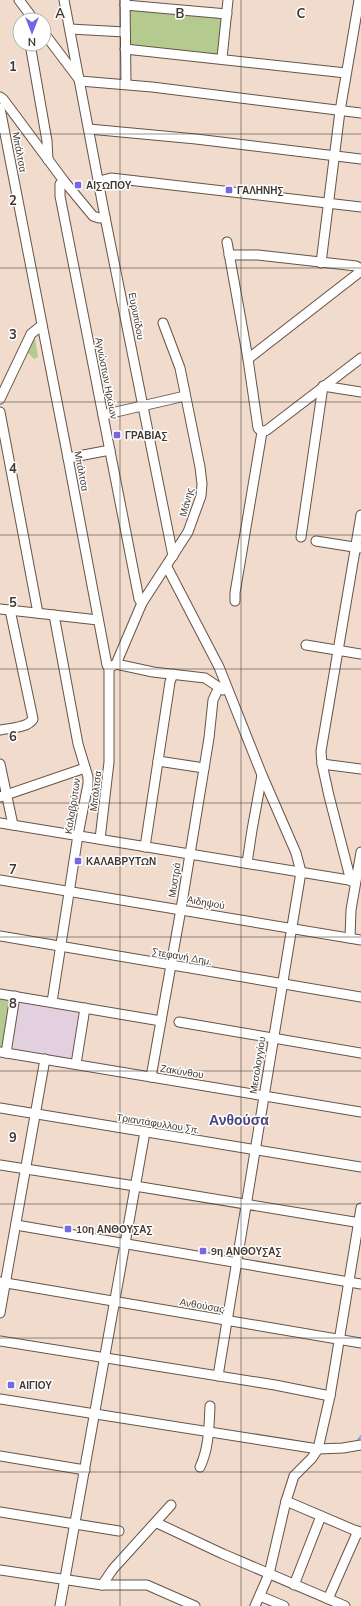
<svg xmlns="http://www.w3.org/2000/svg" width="361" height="1606" viewBox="0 0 361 1606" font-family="'Nunito Sans',sans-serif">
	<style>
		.education { fill: #e2cfdf }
		.green { fill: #b4ca8e }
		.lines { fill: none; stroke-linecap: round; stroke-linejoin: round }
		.stream { stroke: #78ace2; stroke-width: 2 }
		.minor-casing { stroke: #665447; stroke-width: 11 }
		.minor { stroke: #fff; stroke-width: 9 }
		.grid { fill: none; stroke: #403832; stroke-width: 1; stroke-opacity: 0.55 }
		.poi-dot { fill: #7867e2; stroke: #fff; stroke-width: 1.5 }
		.labels { text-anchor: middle; stroke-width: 3; stroke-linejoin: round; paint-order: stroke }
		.street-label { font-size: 10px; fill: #403832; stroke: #fff }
		.poi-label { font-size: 10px; font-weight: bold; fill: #403832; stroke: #fff; text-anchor: start }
		.district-label { font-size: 14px; font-weight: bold; fill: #4a4381; stroke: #fff }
		.grid-label { font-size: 13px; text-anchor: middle; font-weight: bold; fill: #403832; stroke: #fff; stroke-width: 3; stroke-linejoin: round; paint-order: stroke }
	</style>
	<rect width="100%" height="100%" fill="#f1dbcc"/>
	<path class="education" d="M19,1000L82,1011L74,1059L11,1048Z"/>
	<g class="green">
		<path d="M127,7L226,15L221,57L127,47Z"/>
		<path d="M35,338L38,357L34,359L27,352Z"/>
		<path d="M0,995L13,997L5,1048L0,1047Z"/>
	</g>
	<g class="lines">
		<path class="stream" d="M358,1440L361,1436"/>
		<defs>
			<g id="minor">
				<path d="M19,0L34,20"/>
				<path d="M64,0L105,217L173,556"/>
				<path d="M125,0L126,84"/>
				<path d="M125,5L227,14"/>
				<path d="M70,29L125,32"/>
				<path d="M44,33L78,78"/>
				<path d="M30,44L47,141L48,160"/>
				<path d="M125,49L346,73"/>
				<path d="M222,58L228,0"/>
				<path d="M80,81L152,87L361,113"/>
				<path d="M0,97L3,99L64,181L93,216L99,218L105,217"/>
				<path d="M0,108L68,458L107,665L109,668V762L100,839"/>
				<path d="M89,129L196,139L361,159"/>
				<path d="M64,181L60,184V196L139,599L142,603"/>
				<path d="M99,181L111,178L361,207"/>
				<path d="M227,242L248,359L258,428L262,432L235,593V601"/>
				<path d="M229,255H258L356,266L361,269"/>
				<path d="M321,263L340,111L359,0"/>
				<path d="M248,359L361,271"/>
				<path d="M0,399L31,334L42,325"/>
				<path d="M0,412L38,613"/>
				<path d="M103,415L185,396"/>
				<path d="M262,432L267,430L361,358"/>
				<path d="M68,458L110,450"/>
				<path d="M301,537L323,386L361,392"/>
				<path d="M316,541L360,548"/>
				<path d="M167,567L219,667L262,775L296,853L301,872L218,1376"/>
				<path d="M0,609L98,620"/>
				<path d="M306,645L361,654"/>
				<path d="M116,664L153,672L205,678L223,690"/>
				<path d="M109,668L116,664L142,603L188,532L201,496L202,484L200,467L180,368L163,323"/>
				<path d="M0,730C10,728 28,728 33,719L10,610"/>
				<path d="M158,761L204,768"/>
				<path d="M0,764L13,825"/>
				<path d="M322,764L361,769"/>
				<path d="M0,797L85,768"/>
				<path d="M0,823L355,881"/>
				<path d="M145,847L170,682L173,674"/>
				<path d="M247,863L252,830L262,775"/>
				<path d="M0,880L361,940"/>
				<path d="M351,881L329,796L322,764L321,751L361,515"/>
				<path d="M0,936L361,997"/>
				<path d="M350,938L351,910L361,852"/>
				<path d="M0,994L161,1021"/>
				<path d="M52,1002L78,835L88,784V777L78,744L54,615"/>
				<path d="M179,1022L361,1053"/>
				<path d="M0,1052L361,1112"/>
				<path d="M6,1053L15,996"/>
				<path d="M76,1064L85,1008"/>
				<path d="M151,1077L181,909L209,738L213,700L219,687"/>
				<path d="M0,1108L361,1167"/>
				<path d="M0,1165L135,1186L361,1223"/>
				<path d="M16,1225L361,1284"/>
				<path d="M0,1282L361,1343"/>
				<path d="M0,1313L45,1059"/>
				<path d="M0,1341L275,1385L330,1396"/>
				<path d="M0,1399L318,1449L343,1448L361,1445"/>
				<path d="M0,1456L85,1470"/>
				<path d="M200,1467C209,1448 209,1427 210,1406"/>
				<path d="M286,1501L361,1533"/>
				<path d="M0,1512L119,1531"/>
				<path d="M157,1523L223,1554L345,1606"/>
				<path d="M0,1570L102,1585H147L195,1606"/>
				<path d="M102,1585L113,1569L171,1505"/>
				<path d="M294,1585L321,1516"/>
				<path d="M260,1596L284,1606"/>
				<path d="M328,1599L358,1531"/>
				<path d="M60,1606L145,1132"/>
				<path d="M255,1606L269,1574L286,1501L294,1476L312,1458L318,1449L330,1396L361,1208"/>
			</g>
		</defs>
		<use href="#minor" class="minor-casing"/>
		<use href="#minor" class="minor"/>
	</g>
	<path class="grid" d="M120,0V1606M241,0V1606M0,134H361M0,268H361M0,402H361M0,535H361M0,669H361M0,803H361M0,937H361M0,1071H361M0,1204H361M0,1338H361M0,1472H361"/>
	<g class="poi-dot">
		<rect x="74" y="181" width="8" height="8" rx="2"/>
		<rect x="225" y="186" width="8" height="8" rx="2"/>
		<rect x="113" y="431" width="8" height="8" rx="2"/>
		<rect x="74" y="857" width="8" height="8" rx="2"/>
		<rect x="64" y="1225" width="8" height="8" rx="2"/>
		<rect x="199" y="1247" width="8" height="8" rx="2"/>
		<rect x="7" y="1381" width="8" height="8" rx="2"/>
	</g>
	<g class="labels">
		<g class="street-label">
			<text transform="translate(20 152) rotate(79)" y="4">Μπάλτσα</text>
			<text transform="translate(137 316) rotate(79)" y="4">Ευρυπίδου</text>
			<text transform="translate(107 378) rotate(79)" y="4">Αγνώστων Ηρώων</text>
			<text transform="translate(82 471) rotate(79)" y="4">Μπάλτσα</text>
			<text transform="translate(186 502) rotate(-75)" y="4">Μάνης</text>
			<text transform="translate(95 791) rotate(-83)" y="4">Μπάλτσα</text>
			<text transform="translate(72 806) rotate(-81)" y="4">Καλαβρύτων</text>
			<text transform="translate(174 880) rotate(-81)" y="4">Μυστρά</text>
			<text transform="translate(206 902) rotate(10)" y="4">Αιδηψού</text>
			<text transform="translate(182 956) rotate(10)" y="4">Στεφανή Δημ.</text>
			<text transform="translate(257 1065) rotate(-81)" y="4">Μεσολογγίου</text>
			<text transform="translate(182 1071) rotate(9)" y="4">Ζακύνθου</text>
			<text transform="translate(158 1123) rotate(9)" y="4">Τριαντάφυλλου Σπ.</text>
			<text transform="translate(202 1305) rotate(10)" y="4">Ανθούσας</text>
		</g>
		<g class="poi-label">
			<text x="86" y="189">ΑΙΣΩΠΟΥ</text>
			<text x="237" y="194">ΓΑΛΗΝΗΣ</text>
			<text x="125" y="439">ΓΡΑΒΙΑΣ</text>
			<text x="86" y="865">ΚΑΛΑΒΡΥΤΩΝ</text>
			<text x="76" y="1233">10η ΑΝΘΟΥΣΑΣ</text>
			<text x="211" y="1255">9η ΑΝΘΟΥΣΑΣ</text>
			<text x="19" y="1389">ΑΙΓΙΟΥ</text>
		</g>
		<g class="district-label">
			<text x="239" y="1125">Ανθούσα</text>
		</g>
	</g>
	<g class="grid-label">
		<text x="60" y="18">A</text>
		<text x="180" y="18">B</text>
		<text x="301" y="18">C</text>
		<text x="13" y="71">1</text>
		<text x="13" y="205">2</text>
		<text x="13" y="339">3</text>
		<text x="13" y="473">4</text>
		<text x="13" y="607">5</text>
		<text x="13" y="741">6</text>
		<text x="13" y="874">7</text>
		<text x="13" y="1008">8</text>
		<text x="13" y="1142">9</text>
	</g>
	<g transform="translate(32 32) rotate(180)"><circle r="19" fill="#ffffff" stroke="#b3afad"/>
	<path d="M0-3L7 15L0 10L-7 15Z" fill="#7867e2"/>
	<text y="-6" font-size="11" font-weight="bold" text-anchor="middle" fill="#403832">N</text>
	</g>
</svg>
